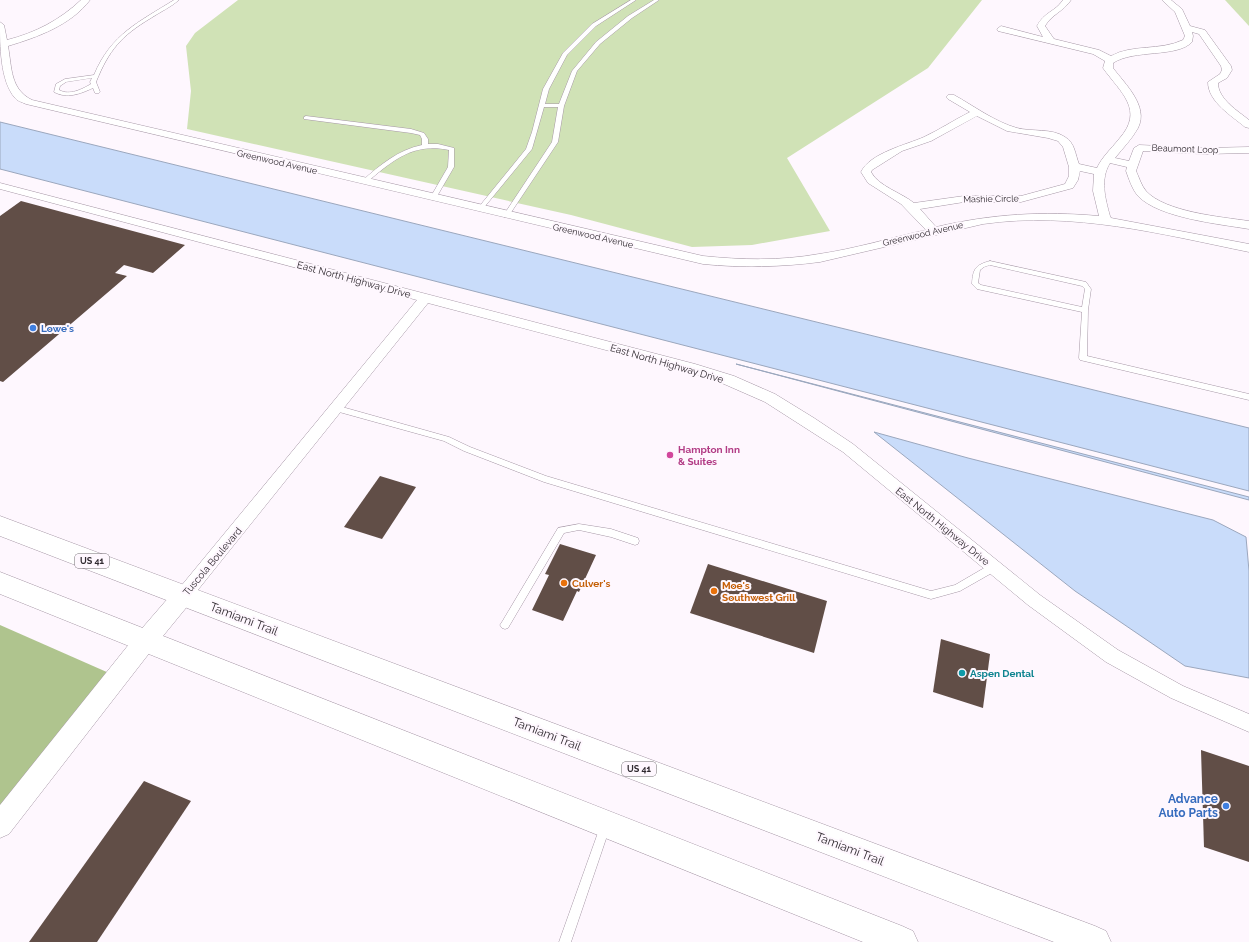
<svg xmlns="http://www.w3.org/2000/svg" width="1249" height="942" viewBox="0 0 1249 942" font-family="Raleway,sans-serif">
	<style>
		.green { fill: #d0e2b6 }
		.forest { fill: #afc48e }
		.water { fill: #c9dcfa; stroke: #9ba7bd }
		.building { fill: #614e47 }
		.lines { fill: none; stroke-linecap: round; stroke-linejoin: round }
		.service-casing { stroke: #a697a6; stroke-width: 1 }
		.minor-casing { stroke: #a697a6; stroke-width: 1 }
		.tertiary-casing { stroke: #a697a6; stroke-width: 1 }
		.primary-casing { stroke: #a697a6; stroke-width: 1 }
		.service { fill: #fff; fill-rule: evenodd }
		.minor { fill: #fff; fill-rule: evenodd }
		.tertiary { fill: #fff; fill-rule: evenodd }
		.primary { fill: #fff; fill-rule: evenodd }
		.shop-dot { fill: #3f7fe0; stroke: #fef7fe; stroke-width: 1.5 }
		.hotel-dot { fill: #d1479c; stroke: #fef7fe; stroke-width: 1.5 }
		.food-dot { fill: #e8710a; stroke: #fef7fe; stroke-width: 1.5 }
		.culture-dot { fill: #0f9aa8; stroke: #fef7fe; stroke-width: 1.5 }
		.labels { text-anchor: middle; stroke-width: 4; stroke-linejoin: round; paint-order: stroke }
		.far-street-label { font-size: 9px; fill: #302a30; stroke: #fef7fe }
		.shield { fill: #fef7fe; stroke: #6e686e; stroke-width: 1 }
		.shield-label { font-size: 9px; font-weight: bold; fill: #302a30 }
		.street-label { font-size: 10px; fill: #302a30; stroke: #fef7fe }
		.shop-label { font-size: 10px; font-weight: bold; fill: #366cbe; stroke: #fef7fe; text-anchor: start }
		.hotel-label { font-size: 10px; font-weight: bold; fill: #b23c85; stroke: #fef7fe; text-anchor: start }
		.food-label { font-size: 10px; font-weight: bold; fill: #c56008; stroke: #fef7fe; text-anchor: start }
		.culture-label { font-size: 10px; font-weight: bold; fill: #0d838f; stroke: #fef7fe; text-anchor: start }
		.near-street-label { font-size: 12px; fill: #302a30; stroke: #fef7fe }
		.near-shop-label { font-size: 12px; font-weight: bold; fill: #366cbe; stroke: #fef7fe; text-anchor: end }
	</style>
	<rect width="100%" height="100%" fill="#fef7fe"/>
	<g class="green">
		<path d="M238,0H982L928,68L787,158L830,231L752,245L692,247L571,215L187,129L191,91L186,46L195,33Z"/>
		<path d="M1225,0H1249V26Z"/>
	</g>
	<path class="forest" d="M0,625L109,673L0,810Z"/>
	<g class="water">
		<path d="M0,122L1249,428V491L0,169Z"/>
		<path d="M736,364L1249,497V500Z"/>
		<path d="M874,432L968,458L1213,520L1246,537L1249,571V678L1185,666L1075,591Z"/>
	</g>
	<g class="building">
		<path d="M21,201L185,245L153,273L124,265L115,273L127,276L3,382L0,381V216Z"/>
		<path d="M380,476L416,487L382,539L344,527Z"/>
		<path d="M560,544L596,555L579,592L577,591L563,621L532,610L549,575L545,574Z"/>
		<path d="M708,564L827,601L814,653L690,613Z"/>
		<path d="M941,639L990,654L983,708L933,692Z"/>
		<path d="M1201,750L1249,766V862L1204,847Z"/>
		<path d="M144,781L191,801L97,942H29Z"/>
	</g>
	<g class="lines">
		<defs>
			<g id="service">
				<path d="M174,0H179C171,7 160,12 151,18C121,36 109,50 96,82L100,92L99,93H95L93,88C80,94 67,99 54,92L56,84L65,79L94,75C111,34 139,22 174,0ZM92,78L90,82L91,84C82,89 70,96 59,90L60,86L66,82Z"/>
				<path d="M631,0H636L596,26L567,55L549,89L545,104H559L572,71L596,42L628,16L654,0H659L632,18L600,44L577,71L564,106L558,142L508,217H504L503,216L552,142L558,107H544L532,149L482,210H478V208L526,149L532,132L543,89L563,53L592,24Z"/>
				<path d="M306,116L411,129L424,133L428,139V144H438L454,148V167L436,198L433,200L430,198L448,167L449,150C413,142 392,161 366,183H362V181C380,165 398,150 422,145V139L420,135L411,133L304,119V117Z"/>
				<path d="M990,261L1086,282L1091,289L1088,310L1087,356L1249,394V400L1080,360L1079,358L1082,312L977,289L972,284C973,269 975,265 990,261ZM990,265L1082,286L1085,289L1082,307L981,285L978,283L980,270L984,267Z"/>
				<path d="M335,405L449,437L470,447L546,476L931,591L955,585L991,564L994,563L997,564L998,567L997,570L960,591L931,599L544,482L464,451L444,441L332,410L331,408Z"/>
				<path d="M579,524L611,529L638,538L639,541L638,544L635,545L611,537L579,530L564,533L508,628L505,629L502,628L500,625L502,622L558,528Z"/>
				<path d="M605,822L609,823L610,827L571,942H559L600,827L601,823Z"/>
			</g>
			<g id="minor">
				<path d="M81,0H90C71,25 38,37 8,46C12,68 10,89 32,100L703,256C741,260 780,261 819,254C854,249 890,238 926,230L901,204L868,183L861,172C870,153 906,145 924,137C939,130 954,120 970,112L948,99L946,97L948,95H954C974,106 995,122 1017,128C1032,132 1052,128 1065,137C1075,143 1075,154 1079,164L1097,168C1102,157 1111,149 1119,139C1145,110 1121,93 1103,68L1105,61L1093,54L998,31L997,29L1001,26L1043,37L1037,26C1044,12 1055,12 1063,0H1071C1064,11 1051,15 1045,26L1054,39L1099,50L1111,56C1132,44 1160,51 1183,40L1185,36L1175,12L1162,0H1171L1182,9L1190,26L1205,30L1231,66L1232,70L1227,78L1218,83C1218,99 1238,111 1249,120V128L1245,127C1232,116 1208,102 1208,82L1220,74L1222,70L1221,66L1199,34L1192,32L1193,36L1192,42C1177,58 1134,49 1113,63V68C1125,84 1149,106 1138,128C1132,139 1123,148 1115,158L1129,161L1134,148L1139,145L1205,148L1249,147V153L1205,154L1143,151L1136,171C1139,177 1141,185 1146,191C1165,212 1221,217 1249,221V229C1219,224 1159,218 1138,196C1132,189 1129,179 1126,171L1127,167L1110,163C1100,179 1105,198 1110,216L1111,218L1249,244V252C1161,234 1073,211 983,224L820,262C781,267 742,268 703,264L26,104C22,102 17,101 15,98C0,81 0,45 0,22L4,25L7,40C35,33 60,20 81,0ZM977,116L1007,131L1048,138L1058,141L1063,147L1069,167V176L1065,184L1021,196H964L914,203C902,193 878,186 871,172L872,170L902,151L931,141ZM1080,171L1094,174L1093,191L1099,216C1042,211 992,214 936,227L920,209L964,202H1021L1073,188L1078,180Z"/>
				<path d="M0,183L695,364L734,376L775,394L814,418L853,444L1040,595L1118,650L1183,686L1249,714V732L1171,698L1106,662L1028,605L843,452L765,402L724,384L693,373L428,303L189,601L183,603L177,601L175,596L177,591L417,300L0,189Z"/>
			</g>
			<path id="tertiary" d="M183,587L190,589L194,596L190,603L154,647L9,834L0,838V805L138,633L176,589Z"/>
			<g id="primary">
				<path d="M0,516L1095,926L1106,931L1111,942H1054L0,536Z"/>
				<path d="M0,572L902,926L913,931L918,942H863L0,594Z"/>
			</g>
		</defs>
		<use href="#service" class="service-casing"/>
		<use href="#minor" class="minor-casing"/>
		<use href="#tertiary" class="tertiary-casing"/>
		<use href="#primary" class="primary-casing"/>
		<use href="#service" class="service"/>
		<use href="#minor" class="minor"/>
		<use href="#tertiary" class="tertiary"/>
		<use href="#primary" class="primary"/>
	</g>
	<g class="shop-dot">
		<circle cx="33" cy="328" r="4"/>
		<circle cx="1226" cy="806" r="4"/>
	</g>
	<circle class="hotel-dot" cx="670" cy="455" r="4"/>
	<g class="food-dot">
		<circle cx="564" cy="583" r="4"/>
		<circle cx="714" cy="591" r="4"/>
	</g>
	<circle class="culture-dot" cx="962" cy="673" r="4"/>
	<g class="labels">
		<g class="far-street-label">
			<text transform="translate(1185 149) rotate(2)" y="3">Beaumont Loop</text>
			<text transform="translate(277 162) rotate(13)" y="3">Greenwood Avenue</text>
			<text transform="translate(991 199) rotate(-1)" y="3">Mashie Circle</text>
			<text transform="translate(923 234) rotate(-13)" y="3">Greenwood Avenue</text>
			<text transform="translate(593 236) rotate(13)" y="3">Greenwood Avenue</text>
		</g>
		<g class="shield">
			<rect x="75" y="554" width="34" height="14" rx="3"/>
			<rect x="622" y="762" width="34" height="14" rx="3"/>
		</g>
		<g class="shield-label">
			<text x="92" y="564">US 41</text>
			<text x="639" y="772">US 41</text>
		</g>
		<g class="street-label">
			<text transform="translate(354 279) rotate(15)" y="4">East North Highway Drive</text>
			<text transform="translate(667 363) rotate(16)" y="4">East North Highway Drive</text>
			<text transform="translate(943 526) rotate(39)" y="4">East North Highway Drive</text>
			<text transform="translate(212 561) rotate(-50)" y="4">Tuscola Boulevard</text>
		</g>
		<g class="shop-label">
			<text x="41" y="332">Lowe's</text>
		</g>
		<g class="hotel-label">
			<text x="678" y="453">Hampton Inn<tspan x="678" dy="12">&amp; Suites</tspan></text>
		</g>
		<g class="food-label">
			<text x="572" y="587">Culver's</text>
			<text x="722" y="589">Moe's<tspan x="722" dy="12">Southwest Grill</tspan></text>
		</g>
		<g class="culture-label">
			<text x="970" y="677">Aspen Dental</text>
		</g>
		<g class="near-street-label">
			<text transform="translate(244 619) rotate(21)" y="4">Tamiami Trail</text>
			<text transform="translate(547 734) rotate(21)" y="4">Tamiami Trail</text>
			<text transform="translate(850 849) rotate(21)" y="4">Tamiami Trail</text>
		</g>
		<g class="near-shop-label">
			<text x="1218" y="803">Advance<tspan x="1218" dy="14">Auto Parts</tspan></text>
		</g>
	</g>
</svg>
